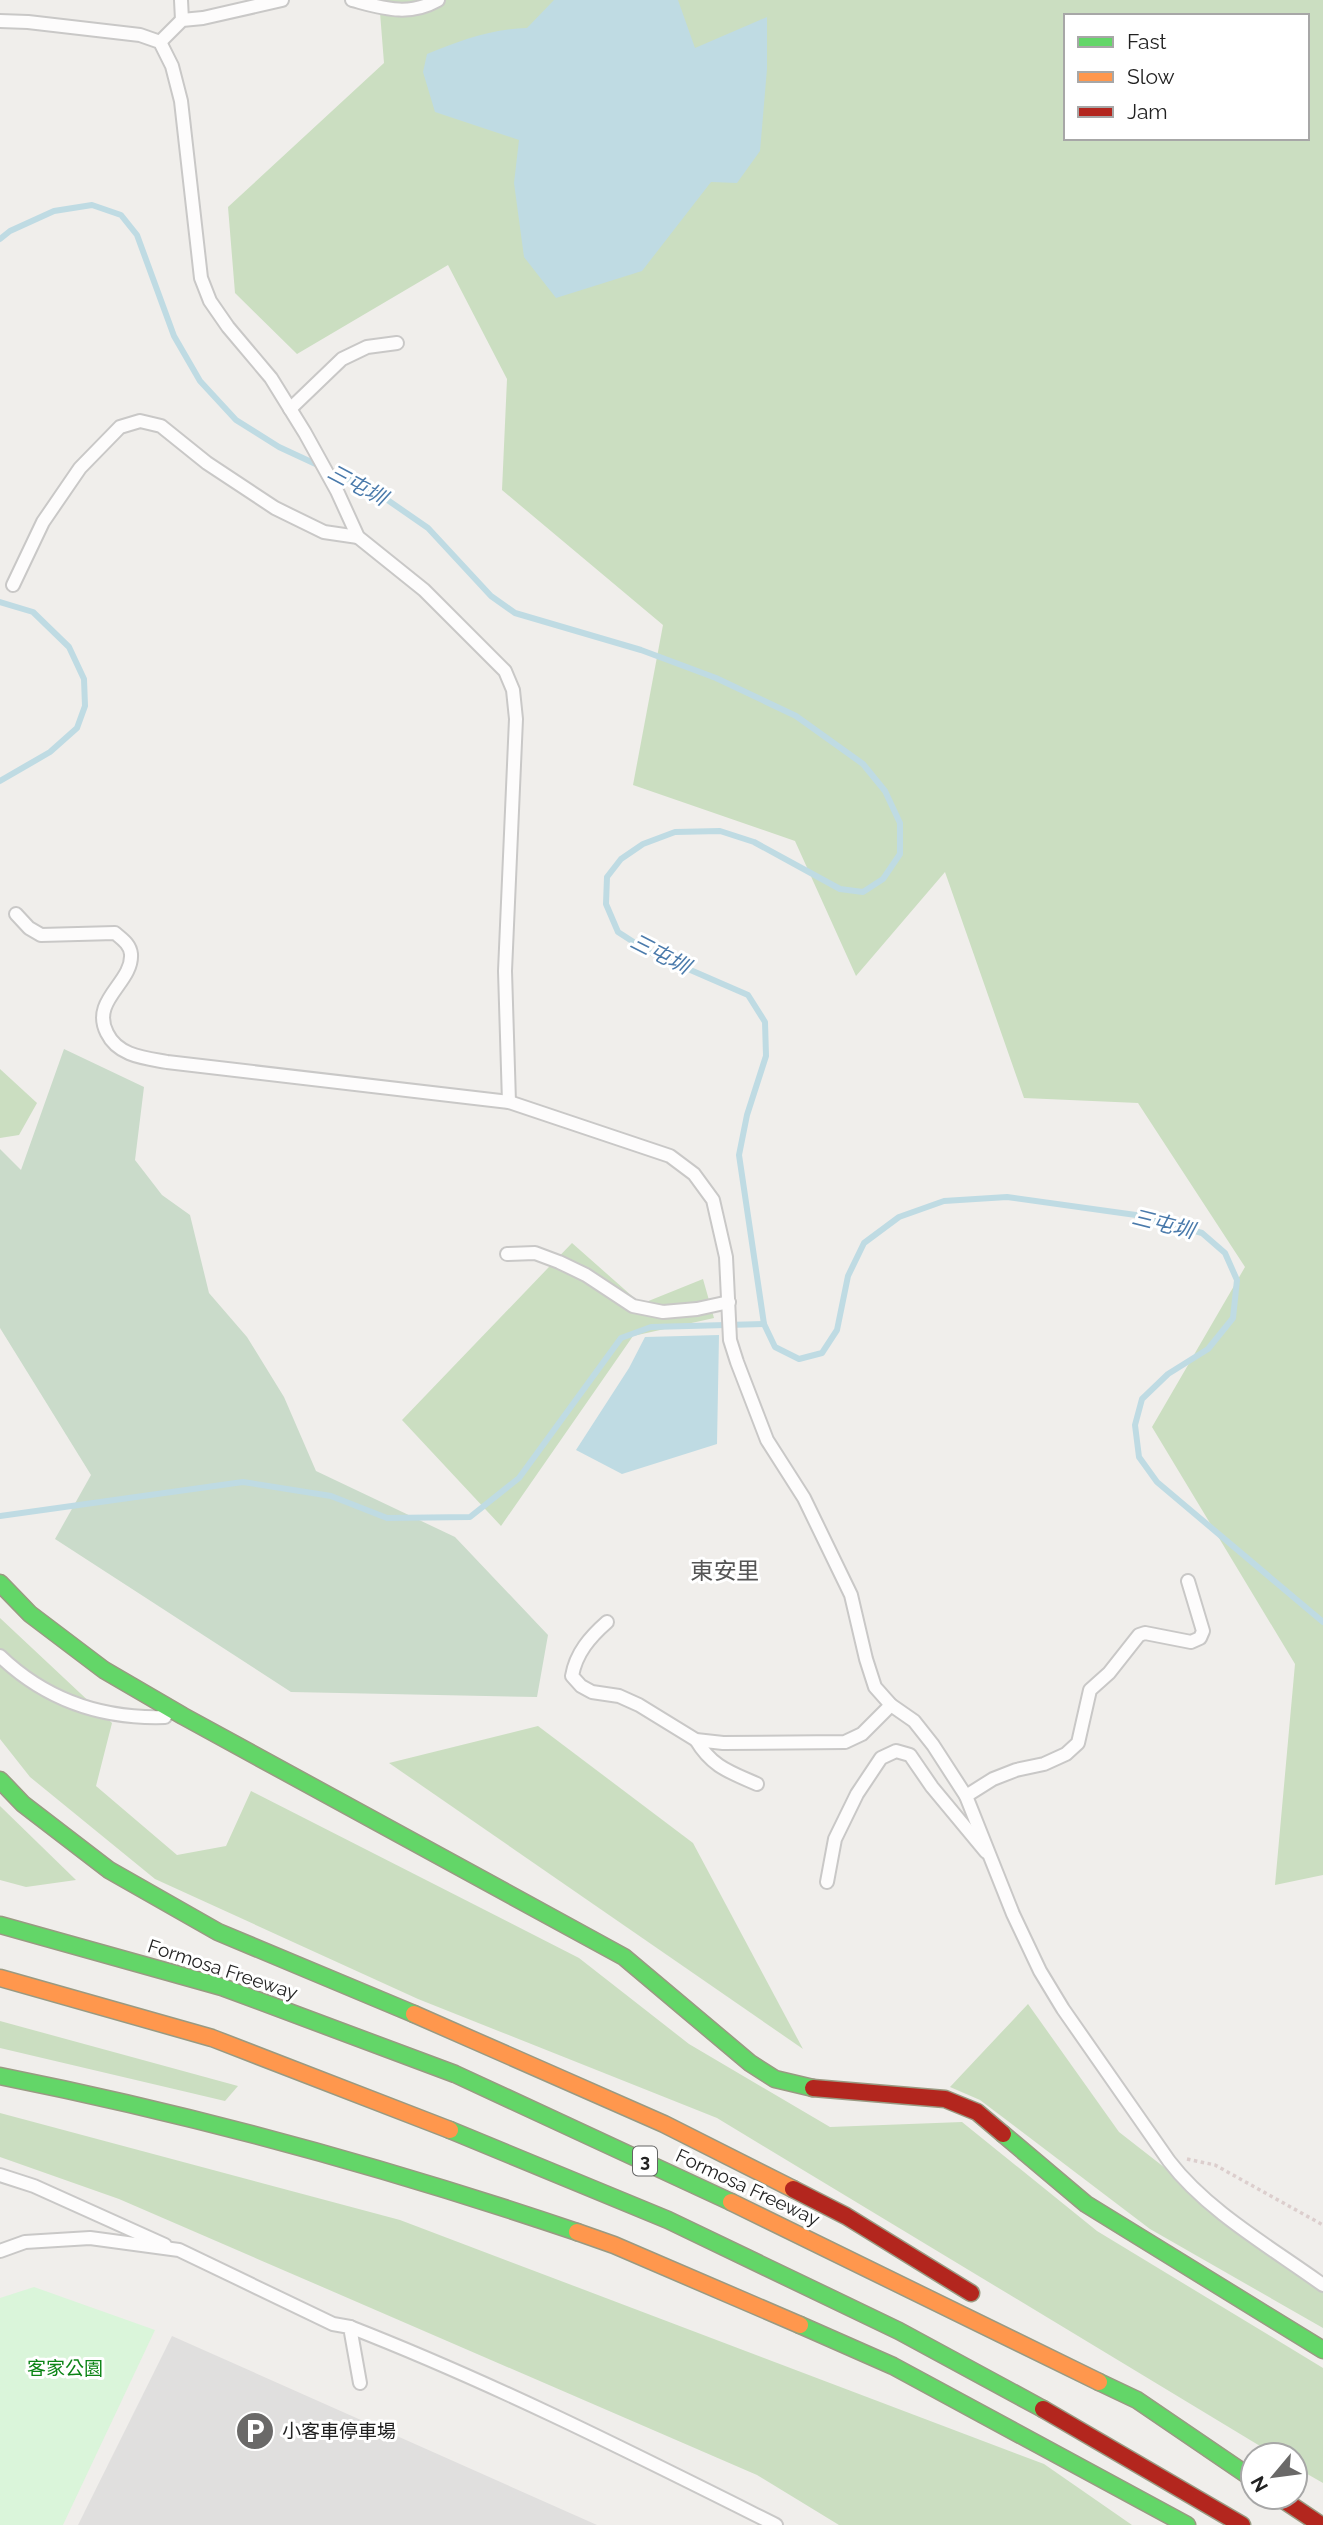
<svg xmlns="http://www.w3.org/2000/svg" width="1323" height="2525" viewBox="0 0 1323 2525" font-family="Raleway,'Noto Sans TC',sans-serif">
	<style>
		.forest { fill: #cbdec1; fill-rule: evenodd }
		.cemetery { fill: #cadbca }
		.park { fill: #daf5da }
		.parking { fill: #e0dfde }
		.water { fill: #bfdbe3 }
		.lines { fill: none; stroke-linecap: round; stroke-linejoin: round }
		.stream { stroke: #bfdbe3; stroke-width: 6 }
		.lane-casing { stroke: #c9c8c7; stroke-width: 16 }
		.fast-casing { stroke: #999a82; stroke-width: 19 }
		.slow-casing { stroke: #999a82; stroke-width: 19 }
		.jam-casing { stroke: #999a82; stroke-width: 19 }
		.path { stroke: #dccecd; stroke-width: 3.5; stroke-dasharray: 3.5 3.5; stroke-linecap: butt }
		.lane { stroke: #fdfcfc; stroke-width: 12 }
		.fast { stroke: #63d668; stroke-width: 16 }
		.slow { stroke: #ff974d; stroke-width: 16 }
		.jam { stroke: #b3261e; stroke-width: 16 }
		.labels { text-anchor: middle; stroke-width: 6; stroke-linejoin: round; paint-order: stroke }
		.shield { fill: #fff; stroke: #646464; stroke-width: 2 }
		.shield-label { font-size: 18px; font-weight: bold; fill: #222 }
		.street-label { font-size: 19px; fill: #222; stroke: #fff }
		.park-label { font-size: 19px; fill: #0c8416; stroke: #fff }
		.poi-label { font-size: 19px; fill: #222; stroke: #fff; text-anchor: start }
		.water-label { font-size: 21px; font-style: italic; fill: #4a7aab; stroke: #fff }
		.quarter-label { font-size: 23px; fill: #555; stroke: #fff }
	</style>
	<rect width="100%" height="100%" fill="#f0eeeb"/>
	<g class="forest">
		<path d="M379,0H1323V1875L1275,1885L1295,1664L1152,1427L1245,1267L1138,1103L1024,1098L945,872L856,976L795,841L633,785L663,625L502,490L507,379L448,265L297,354L235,293L228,207L384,63ZM1066,16H1307V138H1066Z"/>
		<path d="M0,1069L37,1103L19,1135L0,1138Z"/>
		<path d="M572,1243L641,1304L703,1279L714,1318L633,1336L501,1526L402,1420Z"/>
		<path d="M0,1618L112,1723L96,1786L177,1855L226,1846L251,1791L579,1958L689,2044L830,2127L962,2122L1097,2231L1323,2368V2483L1295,2467V2455H1275L717,2118L418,1999L155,1879L30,1777L0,1739Z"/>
		<path d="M538,1726L693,1843L803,2049L389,1763Z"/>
		<path d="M0,1806L76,1880L26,1887L0,1880Z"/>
		<path d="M1028,2004L1119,2132L1323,2291V2328L1150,2229L980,2100L950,2087Z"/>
		<path d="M0,2021L238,2086L225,2101L0,2048Z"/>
		<path d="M0,2113L400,2220L1044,2464L1132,2525H839L757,2475L119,2199L0,2157Z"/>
	</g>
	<path class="cemetery" d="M64,1049L144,1087L135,1160L162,1195L190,1215L209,1293L247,1337L284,1397L316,1471L455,1537L548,1635L537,1697L291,1692L55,1539L91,1475L0,1328V1149L21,1170Z"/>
	<path class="park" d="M34,2287L155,2330L63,2525H0V2298Z"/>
	<path class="parking" d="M172,2336L597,2525H78Z"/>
	<g class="water">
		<path d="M554,0H678L695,48L767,17V69L760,151L737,183L711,182L642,271L556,298L524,257L514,183L519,140L435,112L423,72L427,54C461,40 491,29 527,28Z"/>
		<path d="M719,1335L717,1444L622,1474L576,1450L629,1368L645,1337Z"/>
	</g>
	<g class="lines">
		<g class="stream">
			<path d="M0,239L10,231L54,211L92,205L121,215L137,235L174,336L200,381L236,420L279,447L376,492L428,528L491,596L515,613L641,650L716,678L796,716L863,764L885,791L900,823V854L883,879L863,892L840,889L754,842L720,831L675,832L643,844L621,859L607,877L606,904L618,932L649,952L748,995L765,1022L766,1056L747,1115L739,1155L764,1324L775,1347L799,1359L822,1353L837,1330L848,1276L864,1243L899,1217L944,1201L1007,1197L1143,1216L1202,1233L1225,1253L1237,1280L1233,1318L1208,1349L1168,1374L1142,1399L1135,1425L1139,1457L1157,1482L1323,1622"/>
			<path d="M0,602L33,612L69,647L84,679L85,706L77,728L50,752L0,781"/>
			<path d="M0,1516L243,1482L331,1496L387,1518L470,1517L519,1478L621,1338L651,1327L764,1324"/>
		</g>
		<defs>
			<g id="lane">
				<path d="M181,0L182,20"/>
				<path d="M352,0C383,8 408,17 438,0"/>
				<path d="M0,21L28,22L140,35L160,42L172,66L181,101L201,278L210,301L228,327L271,378L305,433L337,491L358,537L424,590L505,671L513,690L516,719L505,971L509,1102"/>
				<path d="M160,42L182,20L203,18L282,0"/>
				<path d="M290,409L342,359L367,347L397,343"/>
				<path d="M13,585L43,522L80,468L120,427L140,421L161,426L207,463L275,508L324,532L358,537"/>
				<path d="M16,914L29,928L41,935L115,933C122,939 130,944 131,954C133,983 90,1000 107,1033C118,1056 145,1058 167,1062L509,1102L670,1156L694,1174L713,1200L726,1257L730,1340L737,1362L767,1440L804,1498L851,1595L866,1659L875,1687L891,1705L914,1721L933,1745L966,1796L1013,1914L1040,1971L1063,2009L1169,2161C1207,2211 1272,2248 1323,2285"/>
				<path d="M507,1254L535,1253L559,1262L586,1275L633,1306L663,1312L697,1309L729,1302"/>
				<path d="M607,1622C590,1637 576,1653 572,1676L581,1686L592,1692L619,1696L639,1705L696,1740L723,1743L845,1742L862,1734L891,1705"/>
				<path d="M0,1656C46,1700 102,1719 165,1717"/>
				<path d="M696,1740C712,1767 730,1772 757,1784"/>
				<path d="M966,1796L993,1779L1016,1770L1044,1764L1066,1754L1078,1743L1090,1690L1109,1673L1139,1635L1145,1633L1191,1642L1200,1638L1203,1631L1188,1581"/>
				<path d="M827,1882L835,1839L857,1794L881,1758L896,1751L910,1755L932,1787L986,1852"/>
				<path d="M0,2175L34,2186L165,2245"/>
				<path d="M0,2251L25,2242L90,2238L179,2250L333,2324L350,2327L360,2383"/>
				<path d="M350,2327C496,2384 636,2455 776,2525"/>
			</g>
			<g id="fast">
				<path d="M0,1583L30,1614L104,1670L183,1716L624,1957L750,2063L775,2079L813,2088"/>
				<path d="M0,1780L23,1804L109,1870L218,1932L414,2014"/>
				<path d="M0,1925L222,1987L455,2074L731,2202"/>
				<path d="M0,2076C196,2115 388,2168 577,2232"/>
				<path d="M450,2130L668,2220L899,2331L1043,2409"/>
				<path d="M1003,2134L1086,2204L1323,2350"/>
				<path d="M800,2325L893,2366L1187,2525"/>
				<path d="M1099,2382L1137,2400L1253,2479"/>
			</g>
			<g id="slow">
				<path d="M0,1978L212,2038L450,2130"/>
				<path d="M414,2014L664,2124L793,2189"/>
				<path d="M731,2202L1099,2382"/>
				<path d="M577,2232L614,2245L800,2325"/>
			</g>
			<g id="jam">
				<path d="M813,2088L945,2099L977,2112L1003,2134"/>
				<path d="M793,2189L846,2216L971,2293"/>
				<path d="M1043,2409L1242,2525"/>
				<path d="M1279,2497L1321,2525"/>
			</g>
		</defs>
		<use href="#lane" class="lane-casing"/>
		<use href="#fast" class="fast-casing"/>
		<use href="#slow" class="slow-casing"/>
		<use href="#jam" class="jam-casing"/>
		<path class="path" d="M1187,2159L1215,2165L1323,2225"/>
		<use href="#lane" class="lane"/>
		<use href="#fast" class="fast"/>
		<use href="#slow" class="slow"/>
		<use href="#jam" class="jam"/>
	</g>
	<defs>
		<symbol id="parking-disc" viewBox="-11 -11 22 22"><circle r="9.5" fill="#6a6968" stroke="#fff"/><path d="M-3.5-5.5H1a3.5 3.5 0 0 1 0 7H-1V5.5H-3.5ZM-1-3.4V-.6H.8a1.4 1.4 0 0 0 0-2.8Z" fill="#fff"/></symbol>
	</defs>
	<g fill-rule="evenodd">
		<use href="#parking-disc" x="233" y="2409" width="44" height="44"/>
	</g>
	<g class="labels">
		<rect class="shield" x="633" y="2146.5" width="24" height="29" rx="5"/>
		<g class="shield-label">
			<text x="645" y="2167">3</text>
		</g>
		<g class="street-label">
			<text transform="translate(223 1969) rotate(18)" y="7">Formosa Freeway</text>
			<text transform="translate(748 2187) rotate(25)" y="7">Formosa Freeway</text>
		</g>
		<g class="park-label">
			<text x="65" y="2375">客家公園</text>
		</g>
		<g class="poi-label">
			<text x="282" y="2438">小客車停車場</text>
		</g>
		<g class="water-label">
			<text transform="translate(357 485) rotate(28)" y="7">三屯圳</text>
			<text transform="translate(660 954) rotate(27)" y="7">三屯圳</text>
			<text transform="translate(1163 1224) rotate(14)" y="7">三屯圳</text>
		</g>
		<g class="quarter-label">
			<text x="725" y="1579">東安里</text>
		</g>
	</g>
	<rect x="1064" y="14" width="245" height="126" fill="#ffffff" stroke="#a7a7a7" stroke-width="2"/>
	<rect x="1078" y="37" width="35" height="10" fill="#63d668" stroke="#a7a7a7" stroke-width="2"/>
	<text x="1127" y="49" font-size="21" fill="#222222">Fast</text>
	<rect x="1078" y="72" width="35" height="10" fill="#ff974d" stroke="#a7a7a7" stroke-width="2"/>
	<text x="1127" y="84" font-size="21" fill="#222222">Slow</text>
	<rect x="1078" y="107" width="35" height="10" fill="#b3261e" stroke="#a7a7a7" stroke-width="2"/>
	<text x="1127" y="119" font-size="21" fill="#222222">Jam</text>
	<g transform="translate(1274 2476) rotate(241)"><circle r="33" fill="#ffffff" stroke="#a7a7a7" stroke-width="2"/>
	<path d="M0-5L12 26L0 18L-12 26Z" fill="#6a6968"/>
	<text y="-10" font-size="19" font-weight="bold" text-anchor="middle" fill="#222222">N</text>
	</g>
</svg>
